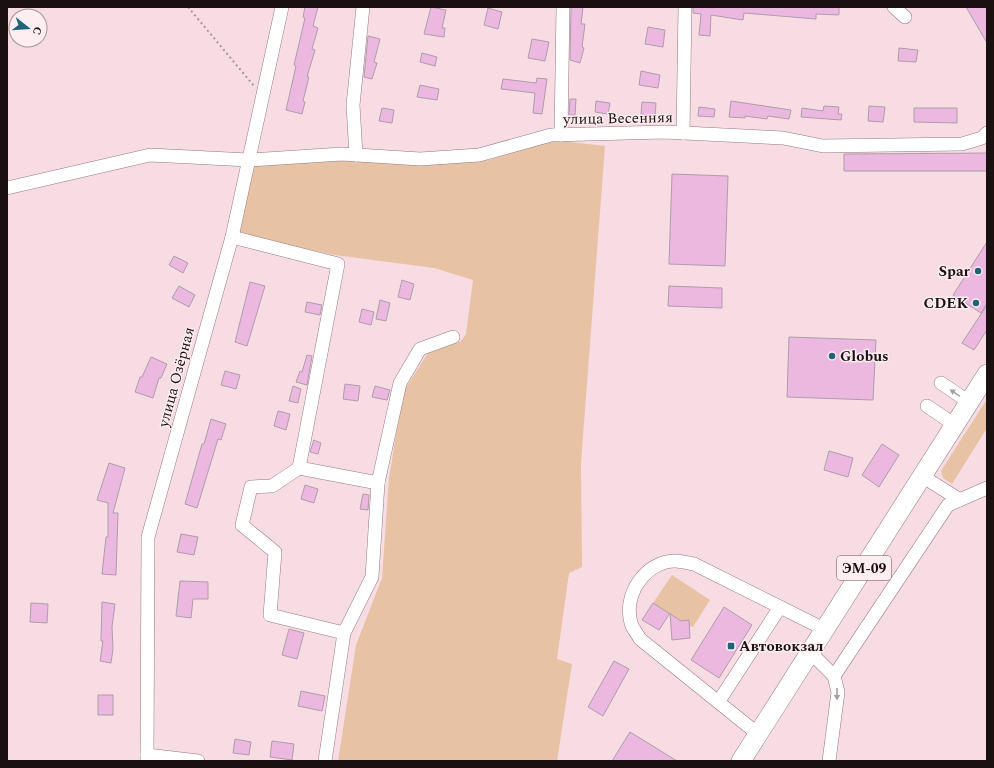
<svg xmlns="http://www.w3.org/2000/svg" width="994" height="768" viewBox="0 0 994 768" font-family="Spectral,serif">
	<style>
		.green { fill: #e8c2a5 }
		.building { fill: #ebb8e0; stroke: #b09cab }
		.lines { fill: none; stroke-linecap: round; stroke-linejoin: round }
		.minor-casing { stroke: #937a80; stroke-width: 14 }
		.highway-casing { stroke: #937a80; stroke-width: 20 }
		.path { stroke: #ab969b; stroke-width: 2; stroke-dasharray: 2 3; stroke-linecap: butt }
		.minor { stroke: #fff; stroke-width: 13 }
		.highway { stroke: #fff; stroke-width: 19 }
		.oneway { fill: #a39fa0 }
		.poi-dot { fill: #206376; stroke: #feedf1; stroke-width: 1.5 }
		.labels { text-anchor: middle; stroke-width: 3; stroke-linejoin: round; paint-order: stroke }
		.shield { fill: #feedf1; stroke: #5e5255; stroke-width: 1 }
		.shield-label { font-size: 14px; font-weight: bold; fill: #191012 }
		.street-label { font-size: 15px; fill: #191012; stroke: #feedf1 }
		.poi-label { font-size: 15px; font-weight: bold; fill: #191012; stroke: #feedf1; text-anchor: end }
	</style>
	<rect width="100%" height="100%" fill="#f8dce3"/>
	<g class="green">
		<path d="M553,140L605,146L581,463L582,567L569,573L557,659L572,664L557,761H338L356,645L382,578L389,478L403,392L428,353L461,341L466,334L473,280L434,268L335,255L237,234L252,165L340,159L462,163L489,160Z"/>
		<path d="M987,399V428L952,484L943,478L941,471Z"/>
		<path d="M672,575L710,600L693,627L689,626V620L681,621L653,603Z"/>
	</g>
	<g class="building">
		<path d="M305,7H318L313,26L318,28L312,49L315,50L307,77H309L303,101L305,102L302,114L286,110L296,66L294,65L305,18L303,17Z"/>
		<path d="M431,7L446,10L442,28H445L444,37L424,34Z"/>
		<path d="M571,7H583L581,24H585L582,47L584,48L580,63L570,60Z"/>
		<path d="M693,7H839V15L816,14V19L744,13L743,20L711,15L710,36L699,35L701,14L693,13Z"/>
		<path d="M966,7H987V43Z"/>
		<path d="M488,8L502,12L498,29L484,25Z"/>
		<path d="M648,27L665,30L663,47L645,44Z"/>
		<path d="M368,36L380,39L374,62L377,63L372,79L364,77Z"/>
		<path d="M532,39L549,42L545,61L528,58Z"/>
		<path d="M899,48L918,50L916,62L898,61Z"/>
		<path d="M422,53L437,57L435,66L420,62Z"/>
		<path d="M641,71L660,75L658,88L639,85Z"/>
		<path d="M537,78L547,79L542,114L533,113L535,93L501,89L503,79L536,83Z"/>
		<path d="M420,85L439,89L437,100L417,97Z"/>
		<path d="M570,99H576L575,115H569Z"/>
		<path d="M596,101L610,103L608,114L595,112Z"/>
		<path d="M731,101L791,110L789,119L768,116L767,119L745,116V118L729,117Z"/>
		<path d="M642,102L656,103L655,116L641,114Z"/>
		<path d="M824,106L839,107L838,114H842L841,120L801,117L802,108L823,111Z"/>
		<path d="M869,106L885,107L883,122L868,121Z"/>
		<path d="M699,107L715,109L714,117L698,116Z"/>
		<path d="M382,108L394,110L392,123L379,121Z"/>
		<path d="M914,108H957V123L914,122Z"/>
		<path d="M987,153V171H844V154Z"/>
		<path d="M672,174L728,176L725,266L669,264Z"/>
		<path d="M987,242V303L981,313L953,295Z"/>
		<path d="M174,256L188,263L183,273L169,265Z"/>
		<path d="M402,280L414,284L410,300L398,297Z"/>
		<path d="M250,282L265,286L247,346L235,342Z"/>
		<path d="M179,286L195,295L189,307L172,298Z"/>
		<path d="M669,286L722,288V308L668,306Z"/>
		<path d="M380,300L390,303L386,321L376,319Z"/>
		<path d="M307,302L322,305L320,315L305,312Z"/>
		<path d="M987,305V330L974,350L962,343Z"/>
		<path d="M362,309L374,312L371,325L359,322Z"/>
		<path d="M789,337L876,340L873,400L787,397Z"/>
		<path d="M307,355L312,356L307,385L296,382L300,371L302,372Z"/>
		<path d="M151,357L167,364L161,378H159L153,398L135,392L140,377H142Z"/>
		<path d="M225,371L240,375L236,389L221,385Z"/>
		<path d="M345,384L360,386L358,401L343,399Z"/>
		<path d="M293,386L301,389L298,403L289,401Z"/>
		<path d="M375,386L390,390L387,400L372,397Z"/>
		<path d="M278,411L290,414L286,430L274,426Z"/>
		<path d="M211,419L226,424L221,440L218,439L197,508L185,504L202,444H204Z"/>
		<path d="M314,440L321,443L318,454L310,452Z"/>
		<path d="M882,444L899,455L879,487L862,475Z"/>
		<path d="M829,451L853,458L848,477L824,470Z"/>
		<path d="M109,463L125,468L113,513H118L116,575L102,574L106,537H108V503L97,500Z"/>
		<path d="M305,485L318,489L314,503L301,499Z"/>
		<path d="M363,494L369,495L368,510L360,509Z"/>
		<path d="M181,534L198,537L194,555L177,552Z"/>
		<path d="M180,581L208,582V599H193L191,618L176,616Z"/>
		<path d="M102,602L115,604L112,627L113,649L111,663L100,661L103,641H101Z"/>
		<path d="M31,603L48,604L47,623L30,622Z"/>
		<path d="M653,603L681,621L689,620L690,638L672,640L670,613L659,630L642,620Z"/>
		<path d="M724,607L752,625L719,678L691,660Z"/>
		<path d="M289,629L304,633L297,659L282,655Z"/>
		<path d="M614,661L629,669L603,716L588,707Z"/>
		<path d="M301,691L325,696L322,711L298,706Z"/>
		<rect x="98" y="695" width="15" height="20"/>
		<path d="M630,732L677,761H612Z"/>
		<path d="M235,739L251,742L249,755L233,753Z"/>
		<path d="M272,741L294,744L292,760L270,757Z"/>
	</g>
	<g class="lines">
		<defs>
			<g id="minor">
				<path d="M894,7L905,17"/>
				<path d="M683,133L685,7"/>
				<path d="M561,135L563,7"/>
				<path d="M356,155L353,105L363,7"/>
				<path d="M7,188L150,155L249,160L342,154L420,159L479,155L551,135L665,132L783,138L823,146L962,144L982,138L987,133"/>
				<path d="M232,237L338,264L299,468L378,483"/>
				<path d="M941,383L969,402"/>
				<path d="M927,406L955,425"/>
				<path d="M299,468L272,486L251,487L242,525L275,552L270,615L344,633"/>
				<path d="M922,476L960,500"/>
				<path d="M810,652L834,676L838,692L829,761"/>
				<path d="M834,676L948,505L987,488"/>
				<path d="M719,701L780,607"/>
				<path d="M758,734L640,639C638,635 634,630 632,626C621,597 645,561 675,561C681,561 688,563 694,564L824,629"/>
				<path d="M147,755L198,761"/>
				<path d="M147,761L148,537L232,237L282,7"/>
				<path d="M325,761L344,633L372,577L378,483L400,383L420,349L453,337"/>
			</g>
			<path id="highway" d="M741,761L987,374"/>
		</defs>
		<use href="#minor" class="minor-casing"/>
		<use href="#highway" class="highway-casing"/>
		<path class="path" d="M188,7L254,86"/>
		<use href="#minor" class="minor"/>
		<use href="#highway" class="highway"/>
	</g>
	<defs><path id="oneway-solid" d="M-6-.8H1V-3.2L6.5 0L1 3.2V.8H-6Z"/></defs>
	<g class="oneway">
		<use href="#oneway-solid" transform="translate(955 393) rotate(-146)"/>
		<use href="#oneway-solid" transform="translate(837 694) rotate(90)"/>
	</g>
	<g class="poi-dot">
		<circle cx="978" cy="271" r="4"/>
		<circle cx="976" cy="303" r="4"/>
		<circle cx="832" cy="356" r="4"/>
		<rect x="727" y="642" width="8" height="8" rx="2"/>
	</g>
	<g class="labels">
		<rect class="shield" x="837" y="556" width="54" height="24" rx="3"/>
		<g class="shield-label">
			<text x="864" y="573">ЭМ-09</text>
		</g>
		<g class="street-label">
			<text transform="translate(618 118) rotate(-1)" y="5">улица Весенняя</text>
			<text transform="translate(176 377) rotate(-75)" y="5">улица Озёрная</text>
		</g>
		<g class="poi-label">
			<text x="970" y="276">Spar</text>
			<text x="968" y="308">CDEK</text>
			<text x="840" y="361" text-anchor="start">Globus</text>
			<text x="739" y="651" text-anchor="start">Автовокзал</text>
		</g>
	</g>
	<rect width="994" height="768" fill="none" stroke="#191012" stroke-width="16"/>
	<g transform="translate(28 28) rotate(107)"><circle r="19" fill="#feedf1" stroke="#a29598"/>
	<path d="M0-3L7 15L0 10L-7 15Z" fill="#206376"/>
	<text y="-6" font-size="11" font-weight="bold" text-anchor="middle" fill="#191012">С</text>
	</g>
</svg>
